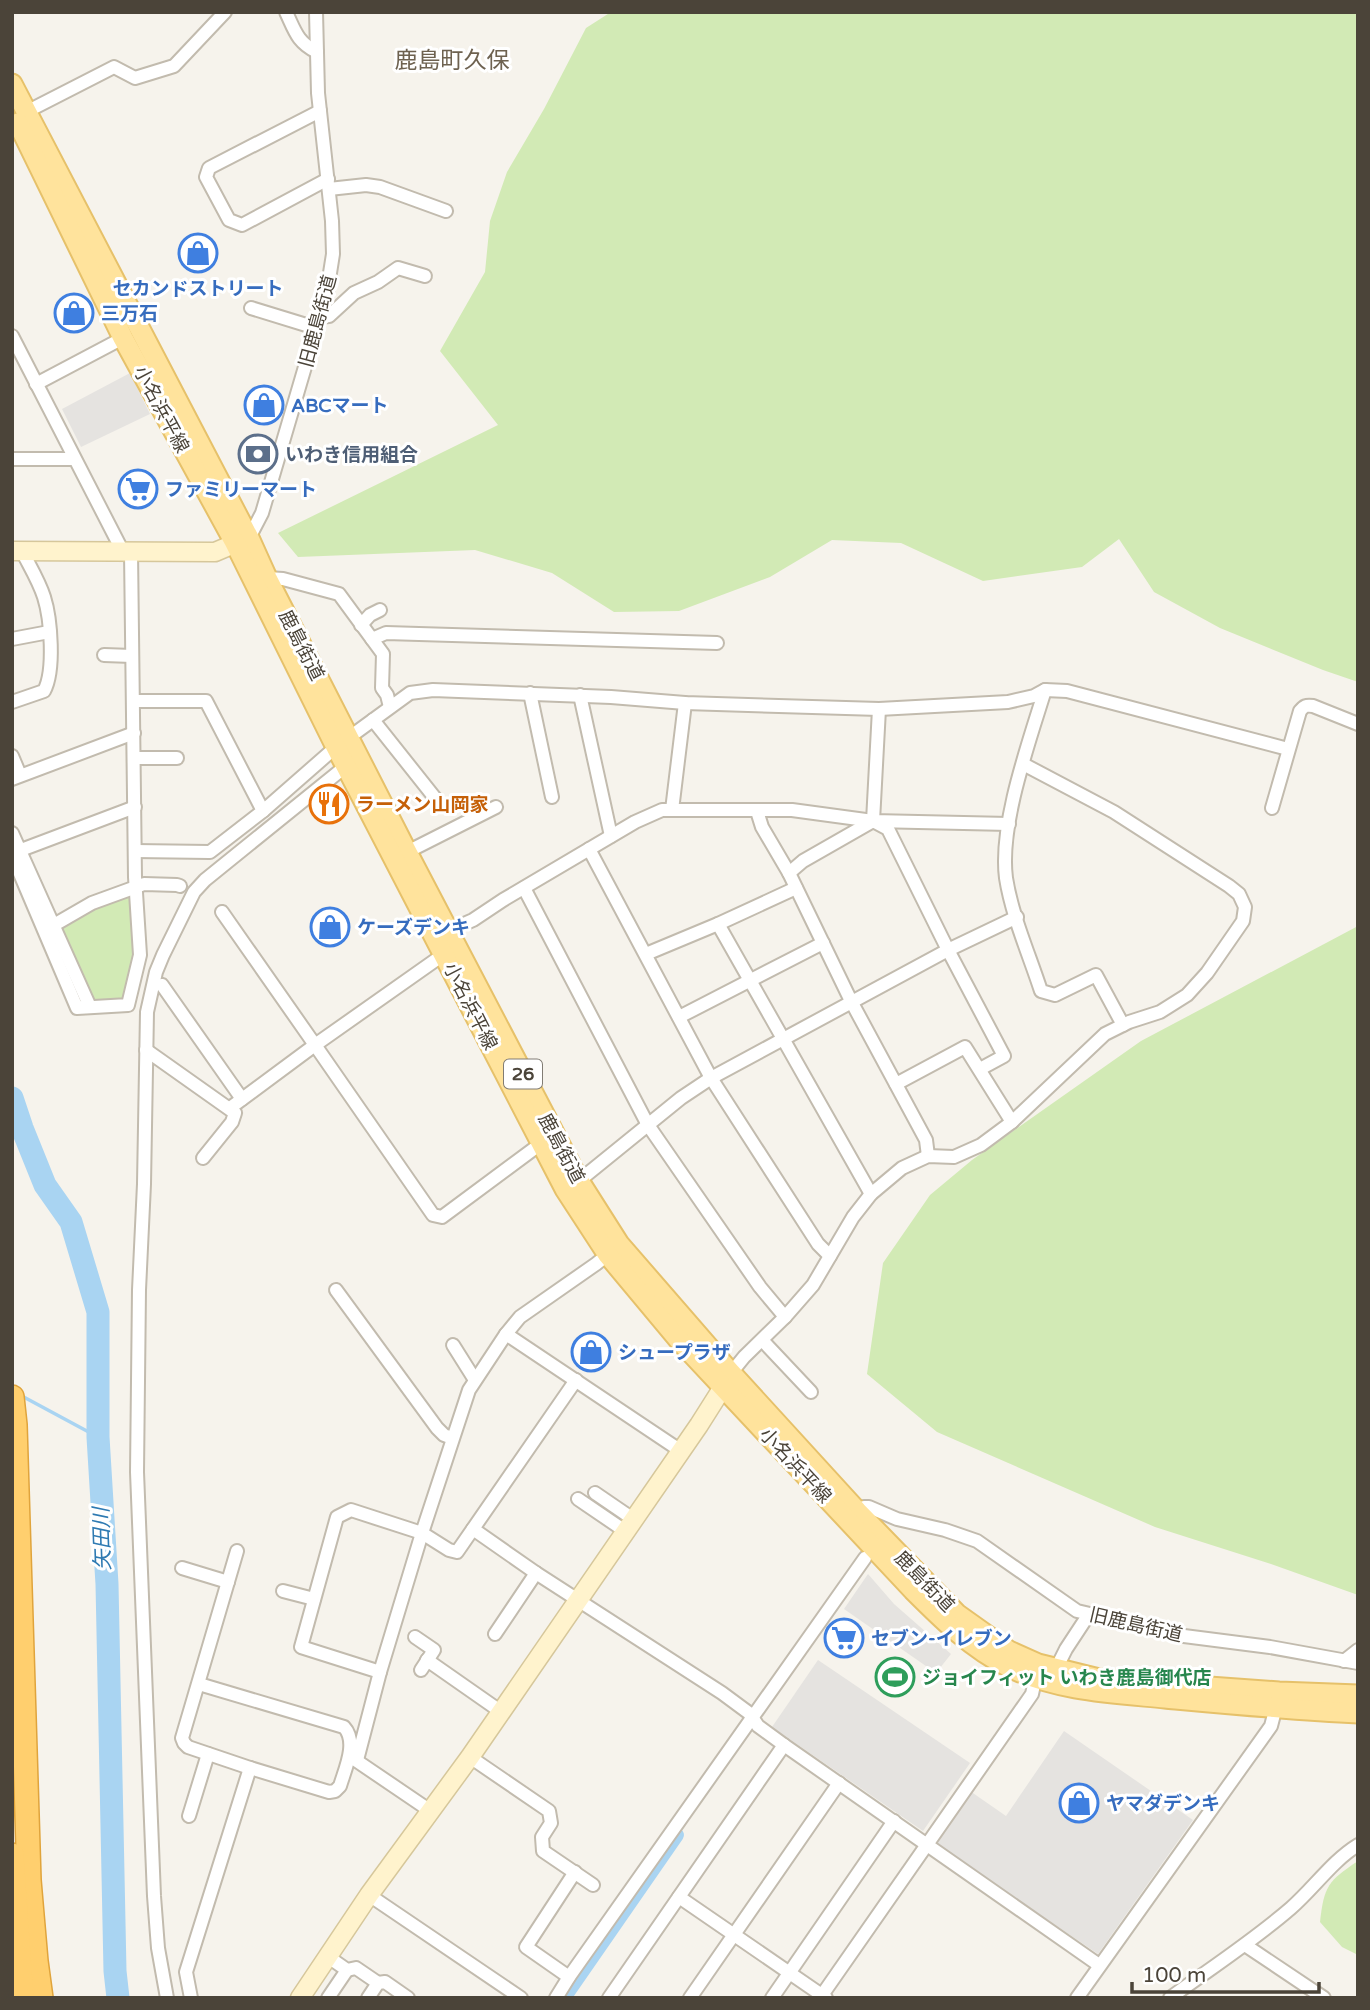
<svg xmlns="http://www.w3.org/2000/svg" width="1370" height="2010" viewBox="0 0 1370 2010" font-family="'Varela Round','Noto Sans JP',sans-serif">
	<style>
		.green { fill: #d2eab5 }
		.parking { fill: #e5e3e0 }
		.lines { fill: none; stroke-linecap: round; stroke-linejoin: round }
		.stream { stroke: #a9d4f2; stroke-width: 3.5 }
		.canal { stroke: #a9d4f2; stroke-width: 14 }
		.river { stroke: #a9d4f2; stroke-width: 23 }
		.street-casing { stroke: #c2bbae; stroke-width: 16 }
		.secondary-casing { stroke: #d6c79b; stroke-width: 21 }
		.primary-casing { stroke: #e6c16a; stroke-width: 23 }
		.highway-casing { stroke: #e0a43c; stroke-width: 26 }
		.street { stroke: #fff; stroke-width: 12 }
		.secondary { stroke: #fff3cd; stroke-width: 18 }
		.primary { stroke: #ffe39c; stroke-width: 19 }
		.highway { stroke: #ffcf6e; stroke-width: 23 }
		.labels { text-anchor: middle; stroke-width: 6; stroke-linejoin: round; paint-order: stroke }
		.shield { fill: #fff; stroke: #817c74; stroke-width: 2 }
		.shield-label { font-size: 18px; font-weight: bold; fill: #4b4439 }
		.shop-label { font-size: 19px; font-weight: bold; fill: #366cbe; stroke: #fff; text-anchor: start }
		.street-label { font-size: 19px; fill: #4b4439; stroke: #fff }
		.service-label { font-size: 19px; font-weight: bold; fill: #4e5e75; stroke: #fff; text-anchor: start }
		.food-label { font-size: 19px; font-weight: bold; fill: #c56008; stroke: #fff; text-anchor: start }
		.leisure-label { font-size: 19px; font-weight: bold; fill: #27864d; stroke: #fff; text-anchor: start }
		.water-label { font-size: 21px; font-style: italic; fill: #2e7ab2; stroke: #fff }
		.quarter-label { font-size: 23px; fill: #6e6250; stroke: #fff }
	</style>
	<rect width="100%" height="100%" fill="#f6f3ec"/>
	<g class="green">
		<path d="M611,12H1358V682L1323,670L1220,628L1154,592L1119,539L1082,567L983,581L901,543L832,540L770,577L679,611L614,612L552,573L475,550L298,557L278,533L498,425L440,351L485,272L490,221L507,172L544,109L586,28Z"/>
		<path d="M125,896L131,899C132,926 138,977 122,999L84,1002L53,933L96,908Z"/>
		<path d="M1358,926V1595L1271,1564L1155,1527L937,1432L867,1374L883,1263L930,1195L972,1160L1141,1041Z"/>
		<path d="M1358,1861V1955L1342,1947L1320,1922C1324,1886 1328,1881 1358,1861Z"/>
	</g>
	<g class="parking">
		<path d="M130,373L150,414L81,447L62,409Z"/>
		<path d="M868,1574L894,1604L951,1654L936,1673L844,1609Z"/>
		<path d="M818,1660L970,1763L923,1831L772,1727Z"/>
		<path d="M1064,1731L1193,1820L1098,1954L935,1843L970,1791L1006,1816Z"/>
	</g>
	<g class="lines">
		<path class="stream" d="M20,1395L98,1437"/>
		<path class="canal" d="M564,1998L677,1835"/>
		<path class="river" d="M12,1098L22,1128L45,1185L71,1222L98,1312V1437L107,1584L115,1971L118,1998"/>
		<defs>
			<g id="street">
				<path d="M286,12C295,31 297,42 317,52"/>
				<path d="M320,111L209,168L206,177L229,220L242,225L328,179"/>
				<path d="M26,112L114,67L135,78L174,66L225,12"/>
				<path d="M329,189L366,185L380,187L446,211"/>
				<path d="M251,308L316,328"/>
				<path d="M319,317L329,316L354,293L378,282L398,268L425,276"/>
				<path d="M12,336L123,552"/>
				<path d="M36,384L123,338"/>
				<path d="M12,459H74"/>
				<path d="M249,538L262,513L327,292L333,254L332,221L318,93L316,12"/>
				<path d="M267,578L283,579L339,594L383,654L382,688L387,695L390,707"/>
				<path d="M361,625L370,615L380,610"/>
				<path d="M12,639L49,632"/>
				<path d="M372,639L386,633L717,643"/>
				<path d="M104,655L132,656"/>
				<path d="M1045,690C1029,742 999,825 1006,878C1012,916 1029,954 1041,991L1055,995L1096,975L1123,1025"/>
				<path d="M530,693L552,797"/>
				<path d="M580,695L611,836"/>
				<path d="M133,701H206L263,811"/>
				<path d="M12,702L44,691C55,671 51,619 44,597C39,581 29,565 22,551"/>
				<path d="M373,720L435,798"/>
				<path d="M12,756L20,775"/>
				<path d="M134,758H177"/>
				<path d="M12,779L134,733"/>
				<path d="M1272,808L1300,711C1304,706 1306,705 1313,706L1358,724"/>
				<path d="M672,810L685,703"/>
				<path d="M757,811L762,827L789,873L851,1001L926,1140L928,1156"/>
				<path d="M873,821L879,709"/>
				<path d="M12,833L90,1007"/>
				<path d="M589,849L711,1078L818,1244L830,1256"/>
				<path d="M135,851L210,852L263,811L336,747L410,693L433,690L611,697L685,703L879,709L1008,702L1034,696L1045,690L1067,691L1288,749"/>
				<path d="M407,852L496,807"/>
				<path d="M13,853L135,807"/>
				<path d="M12,855L77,1008L128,1005L140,955L135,877L131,552"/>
				<path d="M789,873L803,861L873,821L888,829L948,950L1004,1056L980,1069"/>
				<path d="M524,888L648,1125L760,1287L785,1317"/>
				<path d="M222,912L315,1045L447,952"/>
				<path d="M718,924L871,1194"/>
				<path d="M47,929L92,903L136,887L144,884L177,885L180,886"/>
				<path d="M448,931L473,920L503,900L635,822L662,810H792L873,821L1009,824"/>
				<path d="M646,954L718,924L796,888"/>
				<path d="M162,985L242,1099"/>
				<path d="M679,1017L823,943"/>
				<path d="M146,1050L235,1113L232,1122L203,1158"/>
				<path d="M896,1084L965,1047L1012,1122"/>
				<path d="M230,1108L315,1045L433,1215L442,1217L535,1148"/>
				<path d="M575,1184L681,1098L711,1078L948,950L1017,917"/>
				<path d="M336,1290L437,1428L444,1435L452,1438"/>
				<path d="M506,1334L681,1451"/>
				<path d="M762,1340L811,1392"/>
				<path d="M453,1345L475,1380"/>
				<path d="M731,1373L744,1357L785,1317L813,1285L853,1217L871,1194L902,1168L928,1156L954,1157L981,1145L1012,1122L1105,1034L1129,1022L1160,1012L1187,995L1207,973L1243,921L1245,907L1239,894L1229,886L1114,812L1023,764"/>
				<path d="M595,1493L633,1519"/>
				<path d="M578,1499L625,1531"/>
				<path d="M857,1511L864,1507H869L897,1519L945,1530L977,1541L1077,1611L1184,1636L1270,1647L1358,1663"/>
				<path d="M473,1529L536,1573L722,1693L749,1713L758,1726L784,1745L1099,1965"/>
				<path d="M182,1568L228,1582"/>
				<path d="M283,1591L314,1599"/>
				<path d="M495,1634L536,1573"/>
				<path d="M415,1637L434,1650L421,1670"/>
				<path d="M427,1660L500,1711"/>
				<path d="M1344,1661L1358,1650"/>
				<path d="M1056,1669L1066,1649L1089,1614"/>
				<path d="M380,1672L301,1647L337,1517L351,1510L422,1533L449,1550L457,1552L576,1380"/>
				<path d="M199,1684L344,1727C358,1742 345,1769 340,1786L335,1791L329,1792L250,1768L188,1747L184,1743L182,1738L237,1551"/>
				<path d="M351,1757L432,1812"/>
				<path d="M470,1757L549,1811L551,1823L542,1837L543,1851L593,1885"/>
				<path d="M357,1760L380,1672L422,1533L469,1390L506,1334L520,1317L596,1264L611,1252"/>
				<path d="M189,1816L208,1754"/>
				<path d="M369,1895L521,1998"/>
				<path d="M679,1897L826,1998"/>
				<path d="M1245,1945L1324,1998"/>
				<path d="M327,1956L347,1970L356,1968L378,1983"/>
				<path d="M569,1977L526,1947L575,1872"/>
				<path d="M167,1998L158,1948L154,1896L137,1472L139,1290L144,1184L147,1012L156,972L163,955L194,892L205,880L346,766"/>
				<path d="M191,1998L186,1972L250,1768"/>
				<path d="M328,1998L347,1970"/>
				<path d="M368,1998L378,1983L385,1982L408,1998"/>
				<path d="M556,1998L569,1977L865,1558"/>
				<path d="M609,1998L784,1745"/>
				<path d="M690,1998L839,1783"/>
				<path d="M772,1998L894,1821"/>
				<path d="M820,1998L1032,1694L1037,1671"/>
				<path d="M1077,1998L1271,1726L1277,1703"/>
				<path d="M1170,1998C1211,1968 1253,1941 1291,1908C1314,1888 1332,1861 1358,1845"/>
			</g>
			<g id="secondary">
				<path d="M12,551L215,552L248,538"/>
				<path d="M300,1998L369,1895L470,1757L699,1425L730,1376"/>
			</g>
			<g id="primary">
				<path d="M12,84L249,538L267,578L407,852L579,1181L619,1244L731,1373L857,1511L957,1614L1009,1651L1038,1664L1099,1679L1279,1692L1358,1695"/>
				<path d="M18,123L123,338L235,543L336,747L565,1189L608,1255L678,1339L913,1590C942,1619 971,1648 1009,1667C1057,1691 1113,1693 1165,1698C1230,1704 1293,1710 1358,1713"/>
			</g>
			<g id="highway">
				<path d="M12,1397L15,1425L29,1880L36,1961L41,1998"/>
				<path d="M12,1855L22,1998"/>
			</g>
		</defs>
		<use href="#street" class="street-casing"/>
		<use href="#secondary" class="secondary-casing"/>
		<use href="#primary" class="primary-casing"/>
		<use href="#highway" class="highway-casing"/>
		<use href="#street" class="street"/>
		<use href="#secondary" class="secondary"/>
		<use href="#primary" class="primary"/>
		<use href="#highway" class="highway"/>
	</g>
	<defs>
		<symbol id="shop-ring" viewBox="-11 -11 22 22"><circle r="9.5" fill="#fff" stroke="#3f7fe0" stroke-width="1.5"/><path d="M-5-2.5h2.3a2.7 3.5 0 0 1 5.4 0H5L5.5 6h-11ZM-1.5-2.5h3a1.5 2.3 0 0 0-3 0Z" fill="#3f7fe0"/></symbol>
		<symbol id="bank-ring" viewBox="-11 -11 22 22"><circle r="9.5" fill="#fff" stroke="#5c6f8a" stroke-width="1.5"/><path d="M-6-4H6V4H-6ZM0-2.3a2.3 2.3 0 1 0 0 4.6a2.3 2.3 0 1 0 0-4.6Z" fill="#5c6f8a"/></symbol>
		<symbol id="supermarket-ring" viewBox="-11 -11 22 22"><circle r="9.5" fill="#fff" stroke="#3f7fe0" stroke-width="1.5"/><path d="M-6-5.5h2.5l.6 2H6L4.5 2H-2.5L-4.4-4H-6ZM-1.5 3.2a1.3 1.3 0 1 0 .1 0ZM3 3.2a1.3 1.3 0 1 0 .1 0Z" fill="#3f7fe0"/></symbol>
		<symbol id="restaurant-ring" viewBox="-11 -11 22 22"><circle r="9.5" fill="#fff" stroke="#e8710a" stroke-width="1.5"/><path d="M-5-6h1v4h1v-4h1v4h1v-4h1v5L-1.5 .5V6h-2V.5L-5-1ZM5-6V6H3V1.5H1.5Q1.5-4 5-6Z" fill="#e8710a"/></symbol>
		<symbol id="stadium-ring" viewBox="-11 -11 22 22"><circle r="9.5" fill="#fff" stroke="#2e9e5b" stroke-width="1.5"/><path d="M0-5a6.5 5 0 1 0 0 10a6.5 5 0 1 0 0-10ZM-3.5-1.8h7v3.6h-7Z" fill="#2e9e5b"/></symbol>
	</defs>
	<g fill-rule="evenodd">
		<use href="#shop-ring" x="176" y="231" width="44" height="44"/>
		<use href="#shop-ring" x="52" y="291" width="44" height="44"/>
		<use href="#shop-ring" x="242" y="383" width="44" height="44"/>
		<use href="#bank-ring" x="236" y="432" width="44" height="44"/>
		<use href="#supermarket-ring" x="116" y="467" width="44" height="44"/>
		<use href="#restaurant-ring" x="307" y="782" width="44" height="44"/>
		<use href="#shop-ring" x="308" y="905" width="44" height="44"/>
		<use href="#shop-ring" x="569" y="1330" width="44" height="44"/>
		<use href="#supermarket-ring" x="822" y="1616" width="44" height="44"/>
		<use href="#stadium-ring" x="873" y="1655" width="44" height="44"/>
		<use href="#shop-ring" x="1057" y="1781" width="44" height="44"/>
	</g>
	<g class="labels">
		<rect class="shield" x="504" y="1059.5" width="38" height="29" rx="5"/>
		<g class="shield-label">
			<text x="523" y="1080">26</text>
		</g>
		<g class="shop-label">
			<text x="198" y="295" text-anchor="middle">セカンドストリート</text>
			<text x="101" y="320">三万石</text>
			<text x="291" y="412">ABCマート</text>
			<text x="165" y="496">ファミリーマート</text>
			<text x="357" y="934">ケーズデンキ</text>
			<text x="618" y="1359">シュープラザ</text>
			<text x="871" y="1645">セブン-イレブン</text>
			<text x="1106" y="1810">ヤマダデンキ</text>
		</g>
		<g class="street-label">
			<text transform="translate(317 321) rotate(-75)" y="7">旧鹿島街道</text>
			<text transform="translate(162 409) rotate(62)" y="7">小名浜平線</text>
			<text transform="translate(302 645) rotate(63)" y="7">鹿島街道</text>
			<text transform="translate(471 1006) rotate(63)" y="7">小名浜平線</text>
			<text transform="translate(562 1148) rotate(62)" y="7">鹿島街道</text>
			<text transform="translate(796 1465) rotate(47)" y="7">小名浜平線</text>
			<text transform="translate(925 1581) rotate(46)" y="7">鹿島街道</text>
			<text transform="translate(1136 1624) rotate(13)" y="7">旧鹿島街道</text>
		</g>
		<g class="service-label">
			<text x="285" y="461">いわき信用組合</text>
		</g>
		<g class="food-label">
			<text x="356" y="811">ラーメン山岡家</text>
		</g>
		<g class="leisure-label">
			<text x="922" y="1684">ジョイフィット いわき鹿島御代店</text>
		</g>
		<g class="water-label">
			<text transform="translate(102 1539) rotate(-92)" y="7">矢田川</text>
		</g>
		<g class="quarter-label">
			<text x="452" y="68">鹿島町久保</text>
		</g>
	</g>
	<rect width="1370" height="2010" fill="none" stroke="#4b4439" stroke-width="28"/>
	<path d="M1132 1982v10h187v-10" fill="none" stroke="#4b4439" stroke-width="3.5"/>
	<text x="1142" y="1982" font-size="21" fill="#4b4439" stroke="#ffffff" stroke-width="5" paint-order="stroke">100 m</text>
</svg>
